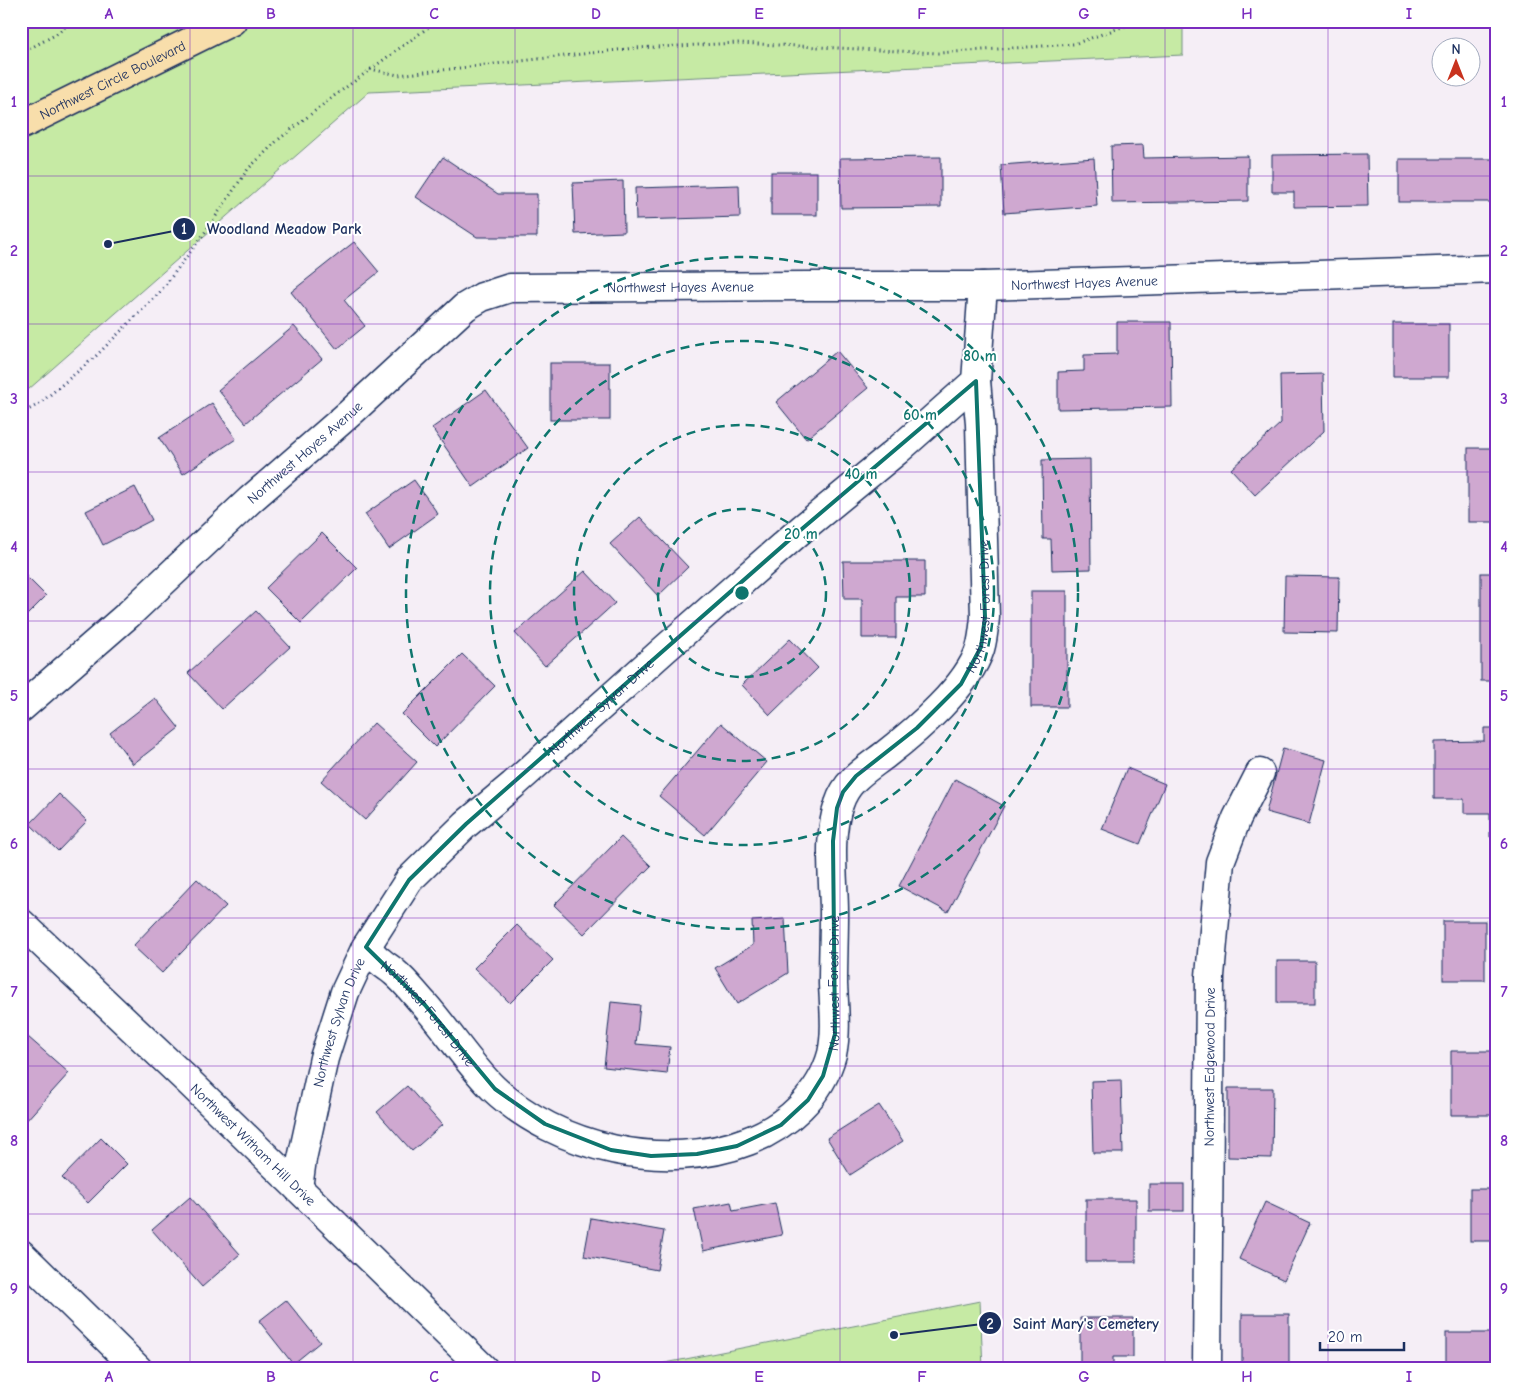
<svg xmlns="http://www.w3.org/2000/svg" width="1518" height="1390" viewBox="0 0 1518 1390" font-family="'Comic Neue',sans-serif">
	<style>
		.green { fill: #c6eaa4; stroke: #708c81 }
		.building { fill: #cfa8d0; stroke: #1b2f5e }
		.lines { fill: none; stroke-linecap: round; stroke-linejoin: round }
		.minor-casing { stroke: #1b2f5e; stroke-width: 31 }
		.major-casing { stroke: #1b2f5e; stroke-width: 31 }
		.path { stroke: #1b2f5e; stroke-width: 3; stroke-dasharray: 1 4; stroke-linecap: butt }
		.minor { stroke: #fff; stroke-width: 28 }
		.major { stroke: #f8deab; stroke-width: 28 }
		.marked { fill: none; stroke: #0f766e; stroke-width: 4; stroke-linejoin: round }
		.grid { fill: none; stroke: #7b2cbf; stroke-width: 1; stroke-opacity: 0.55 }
		.ring { fill: none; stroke: #0f766e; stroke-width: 2.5; stroke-dasharray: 9 6 }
		.labels { text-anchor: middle; stroke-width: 4; stroke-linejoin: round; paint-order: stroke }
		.street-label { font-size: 14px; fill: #1b2f5e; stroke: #fff }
		.centre { fill: #0f766e; stroke: #fff; stroke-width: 2.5 }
		.ring-label { font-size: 15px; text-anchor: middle; font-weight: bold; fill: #0f766e; stroke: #fff; stroke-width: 4; stroke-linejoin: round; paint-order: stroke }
		.leader { fill: none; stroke: #1b2f5e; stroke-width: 2 }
		.callout-dot { fill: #1b2f5e; stroke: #fff; stroke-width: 2 }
		.mark-label { font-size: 15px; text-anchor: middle; font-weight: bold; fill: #fff }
		.callout-label { font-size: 15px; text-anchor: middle; font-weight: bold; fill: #1b2f5e; stroke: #fff; stroke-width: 4; stroke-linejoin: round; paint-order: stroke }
		.neatline { fill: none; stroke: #7b2cbf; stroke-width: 2 }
		.grid-label { font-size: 16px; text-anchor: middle; font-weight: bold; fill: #7b2cbf }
	</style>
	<rect width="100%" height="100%" fill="#f5eef6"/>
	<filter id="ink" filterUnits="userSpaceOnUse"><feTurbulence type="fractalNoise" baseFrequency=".02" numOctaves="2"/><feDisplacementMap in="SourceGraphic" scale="10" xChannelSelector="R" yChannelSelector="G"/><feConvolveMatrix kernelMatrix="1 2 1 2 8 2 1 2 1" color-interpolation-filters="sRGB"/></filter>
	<g filter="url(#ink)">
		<g class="green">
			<path d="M21,21H1183V55L369,92L21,396Z"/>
			<path d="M980,1301L983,1369H635Z"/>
		</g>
		<g class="building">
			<path d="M1143,145L1144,158L1248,156V201L1112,203L1111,146Z"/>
			<path d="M1367,154L1368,206L1294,207V192H1272V155Z"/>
			<path d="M443,157L498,194H537V237H477L416,197Z"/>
			<path d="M941,157V207L841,208L840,158Z"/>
			<path d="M1094,158L1097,206L1004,213L1001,165Z"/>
			<rect x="1399" y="159" width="98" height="43"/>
			<rect x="771" y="172" width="46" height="43"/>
			<path d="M623,181L624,232L575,234L573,183Z"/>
			<path d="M739,185L740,217L636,220L635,188Z"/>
			<path d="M354,242L379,272L344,300L365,326L337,349L291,292Z"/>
			<path d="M1117,322H1171L1172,407L1058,409V372L1084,371V355L1117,354Z"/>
			<rect x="1393" y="324" width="56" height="53"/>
			<path d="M294,326L322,359L246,423L218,390Z"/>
			<path d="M837,351L868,388L806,439L776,402Z"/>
			<rect x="550" y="363" width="60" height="57"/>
			<path d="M1323,374L1324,431L1255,495L1231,469L1281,423L1280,375Z"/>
			<path d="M486,390L528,448L473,487L432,428Z"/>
			<path d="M212,403L236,439L183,474L159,438Z"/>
			<rect x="1468" y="448" width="29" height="74"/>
			<path d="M1090,459L1091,569L1052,570L1051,539H1043L1042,460Z"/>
			<path d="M414,480L438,514L389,549L365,514Z"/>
			<path d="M135,487L152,520L103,545L86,511Z"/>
			<path d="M640,517L688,567L658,596L610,544Z"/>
			<path d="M322,533L357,568L301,623L266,588Z"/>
			<path d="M843,561H925V597H896V638H862V599H844Z"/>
			<path d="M21,571L46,596L21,621Z"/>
			<path d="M585,571L615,603L545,666L515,633Z"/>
			<rect x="1481" y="573" width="16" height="108"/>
			<path d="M1285,576L1339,577L1338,633L1284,632Z"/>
			<rect x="1031" y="591" width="36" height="116"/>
			<path d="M256,611L290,647L222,709L188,673Z"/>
			<path d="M790,639L818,668L770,715L742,685Z"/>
			<path d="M462,654L495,686L435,747L402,714Z"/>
			<path d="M155,698L179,728L133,764L110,733Z"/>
			<path d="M374,723L417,762L365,820L321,781Z"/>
			<path d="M721,723L767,762L705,835L659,796Z"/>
			<path d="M1484,728H1497V837H1490V813H1464V799H1434V742L1484,741Z"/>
			<path d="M1283,748L1326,760L1309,824L1266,812Z"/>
			<path d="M1127,768L1165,784L1140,844L1102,829Z"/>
			<path d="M955,779L1004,806L948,912L899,886Z"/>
			<path d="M59,794L87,821L58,851L30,824Z"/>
			<path d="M621,837L651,866L584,934L554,905Z"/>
			<path d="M197,879L226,906L162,973L133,946Z"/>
			<path d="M785,919L788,973L737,1004L715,968L753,945L752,921Z"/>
			<rect x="1443" y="921" width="42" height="59"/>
			<path d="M517,925L553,960L510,1003L474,968Z"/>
			<rect x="1277" y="961" width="38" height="42"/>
			<path d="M611,1002L640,1005L636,1044L670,1047L667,1074L604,1067Z"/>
			<path d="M28,1037L69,1073L25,1122L21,1118V1044Z"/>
			<path d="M1451,1051H1496L1497,1115H1451Z"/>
			<path d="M1121,1080L1123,1153H1093L1091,1081Z"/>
			<path d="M407,1086L442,1125L412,1151L377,1112Z"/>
			<path d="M1228,1088H1273L1272,1158L1228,1157Z"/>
			<path d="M879,1105L903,1141L850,1175L827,1138Z"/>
			<path d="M101,1138L127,1164L88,1203L62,1178Z"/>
			<rect x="1149" y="1184" width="35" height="27"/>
			<rect x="1470" y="1189" width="27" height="52"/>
			<path d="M190,1197L240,1254L202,1287L152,1230Z"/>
			<rect x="1086" y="1199" width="50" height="63"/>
			<path d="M731,1202L733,1211L775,1203L782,1235L703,1251L694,1209Z"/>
			<path d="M1265,1202L1310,1223L1284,1280L1239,1259Z"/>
			<path d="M591,1218L664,1231L657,1270L584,1256Z"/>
			<path d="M286,1300L320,1342L293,1364L259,1321Z"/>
			<rect x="1242" y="1314" width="47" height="55"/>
			<path d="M1080,1318H1133V1357H1113V1369H1080Z"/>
			<rect x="1446" y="1333" width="51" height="36"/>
		</g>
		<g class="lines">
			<defs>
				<g id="minor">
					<path id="s1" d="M21,708L129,614L250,500L350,413L465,307L482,297L510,288L811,286H983L1497,269"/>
					<path id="s2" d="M21,923L188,1081L484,1369"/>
					<path id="s3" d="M366,947C371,952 375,958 381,962C385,966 390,968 394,972C405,981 414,993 424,1004C448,1031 467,1062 493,1088C557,1149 666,1173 748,1141C786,1127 821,1095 832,1054C837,1031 834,1007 833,984C833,960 834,936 834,913C834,878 827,838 839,804C847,779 867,769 886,754C917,730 968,686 980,649C983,639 984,627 985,617L980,424L976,381"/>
					<path id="s4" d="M298,1188L302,1159L324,1058L345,992L366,947L409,880L466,824L513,785L665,649L803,528L898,450L976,381L983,286"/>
					<path d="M21,1254L138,1369"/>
					<path id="s5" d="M1207,1369L1210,976L1220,862L1237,818L1260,773"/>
				</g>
				<g id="major">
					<path id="s6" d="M21,125L232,21"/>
				</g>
			</defs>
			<use href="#minor" class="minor-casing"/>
			<use href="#major" class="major-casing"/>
			<g class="path">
				<path d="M21,53L55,35L73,21"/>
				<path d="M370,69L398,75L635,48L739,43L938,53L1074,44L1139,21"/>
				<path d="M21,414L39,404L95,357L160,292L201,238L248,169L278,140L334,96L437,21"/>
			</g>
			<use href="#minor" class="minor"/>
			<use href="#major" class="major"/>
		</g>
	</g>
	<path class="marked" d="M976,381L985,617L981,647L961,684L917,728L856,776L843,792L837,808L833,841L835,1034L823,1076L808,1100L781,1125L737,1146L697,1154L651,1156L611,1150L545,1124L495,1089L425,1005L366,947L409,880L466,824L803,528Z"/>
	<path class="grid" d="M190,21V1369M353,21V1369M515,21V1369M678,21V1369M840,21V1369M1003,21V1369M1165,21V1369M1328,21V1369M21,176H1497M21,324H1497M21,472H1497M21,621H1497M21,769H1497M21,918H1497M21,1066H1497M21,1214H1497"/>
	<g class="ring">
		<circle cx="742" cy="593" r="84"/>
		<circle cx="742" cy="593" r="168"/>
		<circle cx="742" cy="593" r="252"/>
		<circle cx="742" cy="593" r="336"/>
	</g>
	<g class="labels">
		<g class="street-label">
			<text dy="5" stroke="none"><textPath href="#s6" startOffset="102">Northwest Circle Boulevard</textPath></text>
			<text dy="5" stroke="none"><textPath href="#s1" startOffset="1222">Northwest Hayes Avenue</textPath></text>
			<text dy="5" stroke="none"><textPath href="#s1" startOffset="818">Northwest Hayes Avenue</textPath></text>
			<text dy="5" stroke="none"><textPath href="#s1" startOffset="382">Northwest Hayes Avenue</textPath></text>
			<text dy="5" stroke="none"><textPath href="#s3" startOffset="1095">Northwest Forest Drive</textPath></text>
			<text dy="5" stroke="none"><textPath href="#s4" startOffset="590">Northwest Sylvan Drive</textPath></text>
			<text dy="5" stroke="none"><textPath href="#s3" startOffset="660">Northwest Forest Drive</textPath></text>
			<text dy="5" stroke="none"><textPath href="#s3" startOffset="91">Northwest Forest Drive</textPath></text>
			<text dy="5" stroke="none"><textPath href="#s4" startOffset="171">Northwest Sylvan Drive</textPath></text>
			<text dy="5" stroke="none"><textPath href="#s5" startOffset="302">Northwest Edgewood Drive</textPath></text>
			<text dy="5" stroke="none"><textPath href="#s2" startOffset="321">Northwest Witham Hill Drive</textPath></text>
		</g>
	</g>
	<circle cx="742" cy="593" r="8" class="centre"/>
	<g class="ring-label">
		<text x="980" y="361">80 m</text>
		<text x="920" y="420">60 m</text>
		<text x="861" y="479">40 m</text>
		<text x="801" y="539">20 m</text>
	</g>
	<path class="leader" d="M108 244L184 229M894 1335L990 1323"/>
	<g class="callout-dot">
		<circle cx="108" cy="244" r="5"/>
		<circle cx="894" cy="1335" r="5"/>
		<circle cx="184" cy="229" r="12"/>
		<circle cx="990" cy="1323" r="12"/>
	</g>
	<g class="mark-label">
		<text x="184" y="234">1</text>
		<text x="990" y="1329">2</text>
	</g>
	<g class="callout-label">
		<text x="284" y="234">Woodland Meadow Park</text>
		<text x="1086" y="1329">Saint Mary's Cemetery</text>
	</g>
	<rect width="1518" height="1390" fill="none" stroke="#fff" stroke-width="55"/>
	<g transform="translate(1456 62)"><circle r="24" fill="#ffffff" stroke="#a4acbf"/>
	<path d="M0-4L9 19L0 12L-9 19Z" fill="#c8321e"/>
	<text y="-8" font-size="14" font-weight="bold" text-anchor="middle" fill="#1b2f5e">N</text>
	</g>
	<path d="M1320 1342v8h84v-8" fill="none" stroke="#1b2f5e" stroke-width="2.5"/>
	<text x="1328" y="1342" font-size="15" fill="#1b2f5e" stroke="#ffffff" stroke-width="4" paint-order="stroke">20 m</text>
	<rect x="28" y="28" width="1462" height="1334" class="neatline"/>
	<g class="grid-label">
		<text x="109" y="19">A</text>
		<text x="271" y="19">B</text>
		<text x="434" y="19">C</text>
		<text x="596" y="19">D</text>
		<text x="759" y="19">E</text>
		<text x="922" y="19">F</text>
		<text x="1084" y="19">G</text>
		<text x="1247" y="19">H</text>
		<text x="1409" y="19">I</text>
		<text x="14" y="107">1</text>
		<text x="1504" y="107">1</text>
		<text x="14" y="256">2</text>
		<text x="1504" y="256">2</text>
		<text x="14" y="404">3</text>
		<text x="1504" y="404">3</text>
		<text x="14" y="552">4</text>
		<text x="1504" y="552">4</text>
		<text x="14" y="701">5</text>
		<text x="1504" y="701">5</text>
		<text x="14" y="849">6</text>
		<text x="1504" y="849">6</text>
		<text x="14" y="997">7</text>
		<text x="1504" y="997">7</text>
		<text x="14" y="1146">8</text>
		<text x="1504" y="1146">8</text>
		<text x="14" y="1294">9</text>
		<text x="1504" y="1294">9</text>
		<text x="109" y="1382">A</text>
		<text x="271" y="1382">B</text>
		<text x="434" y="1382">C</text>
		<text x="596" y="1382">D</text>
		<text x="759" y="1382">E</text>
		<text x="922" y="1382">F</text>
		<text x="1084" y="1382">G</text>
		<text x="1247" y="1382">H</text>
		<text x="1409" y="1382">I</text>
	</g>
</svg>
